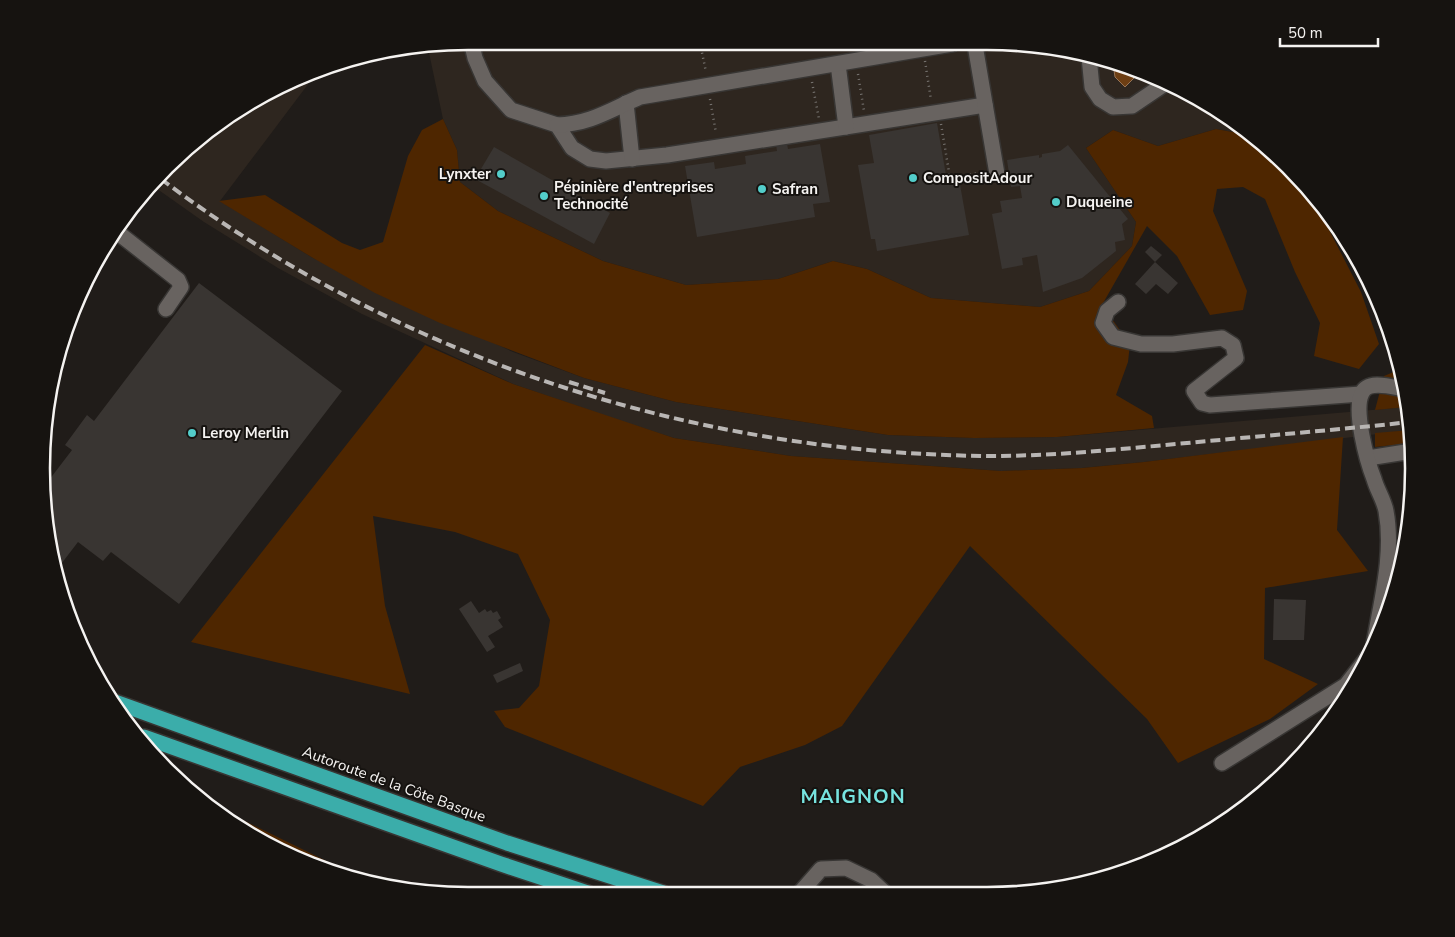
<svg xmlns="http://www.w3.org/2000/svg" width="1455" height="937" viewBox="0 0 1455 937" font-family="'Nunito Sans',sans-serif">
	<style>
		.built { fill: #2e261f }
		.green { fill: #4e2600 }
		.water { fill: #6d3e13; stroke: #967456 }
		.building { fill: #393532 }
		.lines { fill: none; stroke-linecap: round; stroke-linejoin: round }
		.minor-casing { stroke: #383634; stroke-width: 18 }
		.highway-casing { stroke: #383634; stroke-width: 18 }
		.path { stroke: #797673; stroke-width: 2.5; stroke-dasharray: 1 4; stroke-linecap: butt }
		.minor { stroke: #686360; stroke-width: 15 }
		.highway { stroke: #3badaa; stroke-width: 15 }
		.rail { stroke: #b9b6b4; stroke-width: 4; stroke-dasharray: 10 5; stroke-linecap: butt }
		.poi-dot { fill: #53cdca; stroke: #161310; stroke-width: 2 }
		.labels { text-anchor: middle; stroke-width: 4; stroke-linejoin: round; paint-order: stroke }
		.poi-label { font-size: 15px; font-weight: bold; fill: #f5f3f1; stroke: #161310; text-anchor: start }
		.street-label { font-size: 15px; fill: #f5f3f1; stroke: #161310 }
		.district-label { font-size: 20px; font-weight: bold; letter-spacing: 1px; fill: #77e3df; stroke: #161310 }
		.rim { fill: none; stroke: #f5f3f1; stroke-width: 2.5 }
	</style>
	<rect width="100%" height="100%" fill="#201c19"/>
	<g class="built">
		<path d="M469,41L1043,45L1150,74L1249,135L1216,129L1158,146L1113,130L1086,148L1136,222L1132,246L1089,291L1040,307L931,298L867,269L833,261L778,279L686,285L603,261L498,211L460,182L457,150L443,119L428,48Z"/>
		<path d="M318,71L220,201L313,258L513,352L584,378L676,402L888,435L974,438L1057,437L1407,407L1411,430L1144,462L1082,468L1001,471L791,456L674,438L621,421L513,384L362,314L278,268L204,222L153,186L231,113Z"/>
	</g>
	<g class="green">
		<path d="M443,119L457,150L460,182L498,211L603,261L686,285L778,279L833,261L867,269L931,298L1040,307L1089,291L1132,246L1136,222L1086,148L1113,130L1158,146L1216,129L1249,135L1268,147L1325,208L1330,215L1325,222L1361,292L1379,344L1359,369L1314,356L1320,323L1295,272L1265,199L1243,187L1217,189L1213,211L1247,291L1243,310L1210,315L1177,256L1147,226L1102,305L1130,344L1128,362L1116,395L1152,416L1154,428L1057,437L974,438L888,435L676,402L584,378L440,323L375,293L313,258L219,201L265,195L342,243L360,250L383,242L408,156L422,130Z"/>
		<path d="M425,345L513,384L674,438L791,456L1001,471L1082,468L1144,462L1343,437L1337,530L1368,571L1265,588L1264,659L1318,684L1270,719L1178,763L1147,719L970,546L842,726L805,745L740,767L703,806L505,727L494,711L519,708L539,686L550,620L518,554L455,532L373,516L385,606L410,694L191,642Z"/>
		<path d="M1401,369L1407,407L1375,410L1384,376Z"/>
		<path d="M1411,430L1413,443L1375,447V433Z"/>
		<path d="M208,803L361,878L305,863Z"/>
	</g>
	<path class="water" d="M1113,64L1141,71L1125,87L1115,77Z"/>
	<g class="building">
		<path d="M854,44H886V45L855,50Z"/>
		<path d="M937,123L947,181L959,179L969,235L877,251L875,239H871L858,165L874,163L869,135Z"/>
		<path d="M787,144L788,149L820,144L830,202L813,204L815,217L697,237L685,166L714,162L715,169L746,164L745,156L777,151L776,145Z"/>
		<path d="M1068,145L1128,219L1122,224L1125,240L1115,242L1116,251L1082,278L1043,292L1037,255L1022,258L1023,265L1002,269L992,214L1002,212L1000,201L1022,198L1020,186L1011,187L1007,160L1039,155V158L1042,157V154L1060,151Z"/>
		<path d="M494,147L610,213L594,244L475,179Z"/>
		<path d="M1151,246L1162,255L1155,262L1145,252Z"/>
		<path d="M1155,262L1178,283L1168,294L1156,284L1146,294L1135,284Z"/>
		<path d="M199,283L342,391L179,604L111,552L103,561L78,542L55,572L46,484L72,450L65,445L87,415L94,421Z"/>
		<path d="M1274,599L1306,600L1304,640H1273Z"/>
		<path d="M471,601L479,613L485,609L487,612L491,610L493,613L497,611L501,618L498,620L503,627L488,636L495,647L487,652L459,609Z"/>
		<path d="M520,663L523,671L497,683L493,675Z"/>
	</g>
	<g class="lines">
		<defs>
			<g id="minor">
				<path d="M471,41L475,58L485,81L511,110L557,125L572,148L590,159L606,161L667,155L985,105"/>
				<path d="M975,45L997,174"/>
				<path d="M1089,57L1092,87L1100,99L1113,107L1132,106L1166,83"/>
				<path d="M838,64L846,127"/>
				<path d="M626,103L632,159"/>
				<path d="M557,125C590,124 610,110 640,97L952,44"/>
				<path d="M117,232L178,280L181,287L166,309"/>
				<path d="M1118,302L1107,311L1103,323L1113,337L1141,344H1173L1222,338L1233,345L1236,358L1194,391L1202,403L1210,405L1361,394"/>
				<path d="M1368,458L1412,451"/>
				<path d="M1374,644C1381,601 1394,554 1386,511C1384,500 1377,490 1374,479C1367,461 1353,410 1362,393C1368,379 1392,387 1404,389"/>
				<path d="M1222,763L1346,685L1367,658"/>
				<path d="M799,894L821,869L846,868L871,880L886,894"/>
			</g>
			<g id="highway">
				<path d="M115,702L507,843L663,893"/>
				<path d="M144,737L501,864L588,893"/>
			</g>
		</defs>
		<use href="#minor" class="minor-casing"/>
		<use href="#highway" class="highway-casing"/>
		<g class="path">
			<path d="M700,43L706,72"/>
			<path d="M925,61L931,100"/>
			<path d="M858,74L864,111"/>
			<path d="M812,82L819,119"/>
			<path d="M710,99L716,133"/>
			<path d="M941,124L950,178L984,172"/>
		</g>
		<use href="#minor" class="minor"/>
		<use href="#highway" class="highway"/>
		<g class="rail">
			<path d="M161,179C398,358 693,454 990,456C1056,456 1121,449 1187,443C1261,436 1336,430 1410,422"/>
			<path d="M569,382L605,393"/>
		</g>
	</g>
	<g class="poi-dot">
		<circle cx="501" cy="174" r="5"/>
		<circle cx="913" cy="178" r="5"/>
		<circle cx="762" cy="189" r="5"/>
		<circle cx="544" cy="196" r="5"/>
		<circle cx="1056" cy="202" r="5"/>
		<circle cx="192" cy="433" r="5"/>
	</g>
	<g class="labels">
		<g class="poi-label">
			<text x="491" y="179" text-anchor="end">Lynxter</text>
			<text x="923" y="183">CompositAdour</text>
			<text x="554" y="192">Pépinière d'entreprises<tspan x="554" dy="17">Technocité</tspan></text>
			<text x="772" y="194">Safran</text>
			<text x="1066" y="207">Duqueine</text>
			<text x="202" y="438">Leroy Merlin</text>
		</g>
		<g class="street-label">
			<text transform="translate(394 784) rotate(20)" y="5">Autoroute de la Côte Basque</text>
		</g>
		<g class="district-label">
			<text x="853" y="803">MAIGNON</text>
		</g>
	</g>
	<path d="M0 0H1455V937H0ZM468 50H987A418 418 0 0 1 1405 468V469A418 418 0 0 1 987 887H468A418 418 0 0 1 50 469V468A418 418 0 0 1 468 50Z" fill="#161310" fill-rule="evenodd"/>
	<path class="rim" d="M468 50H987A418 418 0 0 1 1405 468V469A418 418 0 0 1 987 887H468A418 418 0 0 1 50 469V468A418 418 0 0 1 468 50Z"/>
	<path d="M1280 38v8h98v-8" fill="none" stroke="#f5f3f1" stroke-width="2.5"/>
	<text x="1288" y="38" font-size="15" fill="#f5f3f1" stroke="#161310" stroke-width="4" paint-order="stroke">50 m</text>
</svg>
